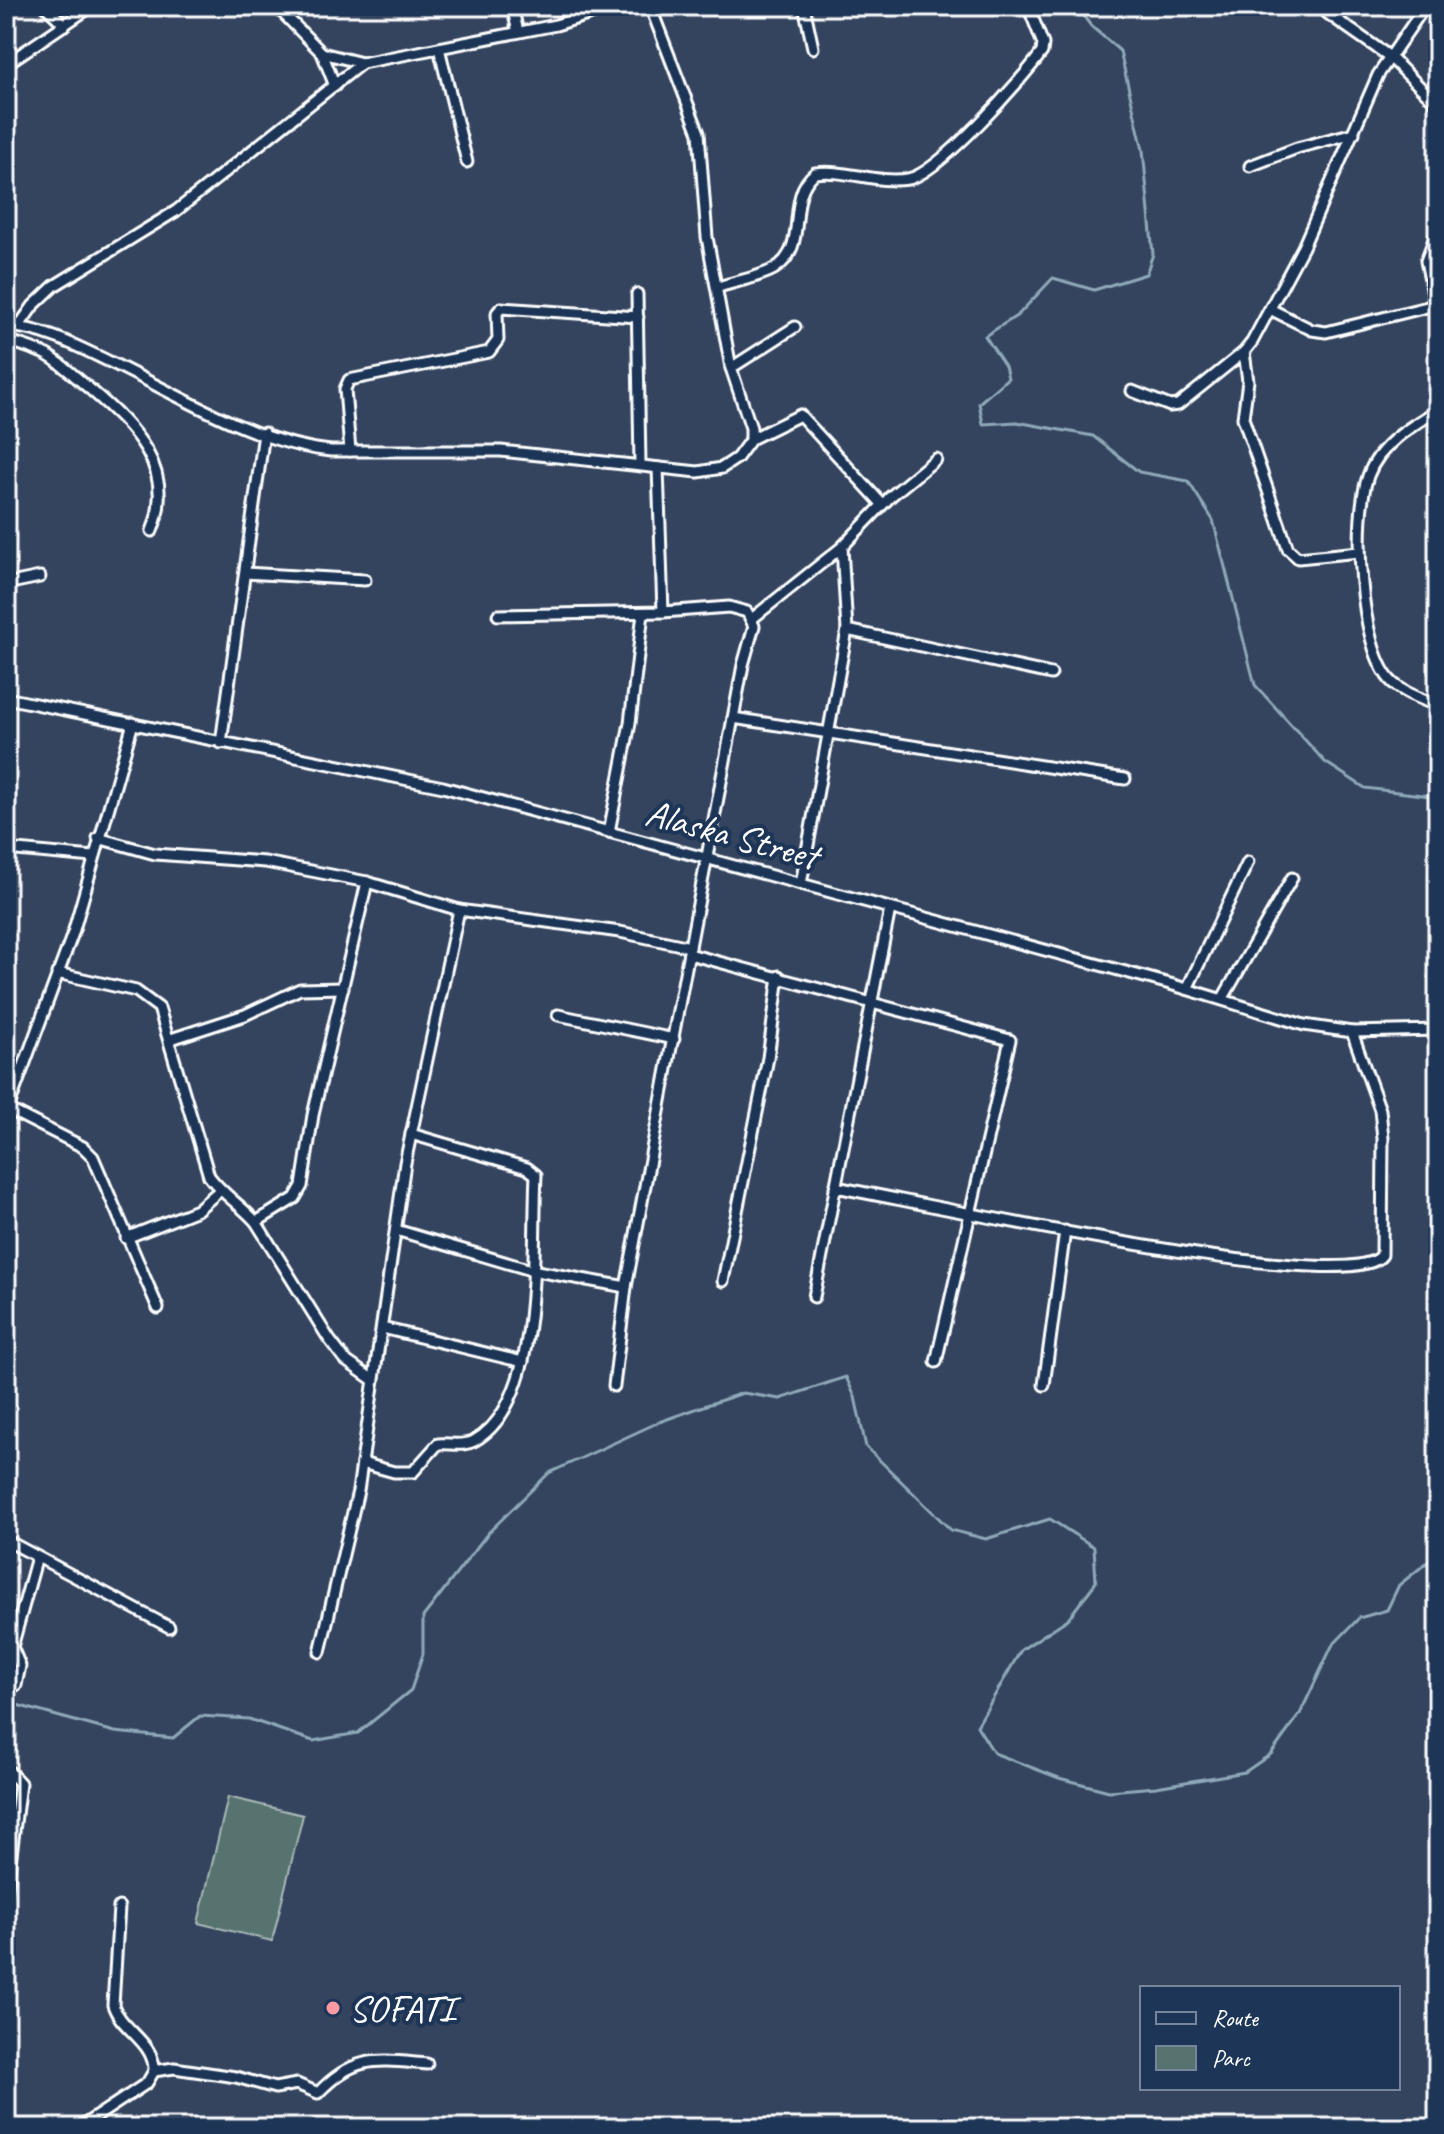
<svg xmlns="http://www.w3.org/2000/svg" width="1444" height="2134" viewBox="0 0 1444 2134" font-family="Caveat,sans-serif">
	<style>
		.green { fill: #577370; stroke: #abb9b8; stroke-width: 2 }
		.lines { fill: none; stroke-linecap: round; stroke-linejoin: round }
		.stream { stroke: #8fa9b9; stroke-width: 3 }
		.street-casing { stroke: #fff; stroke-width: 15 }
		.street { stroke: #1d3557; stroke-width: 9 }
		.poi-dot { fill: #ff9aa2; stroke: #1d3557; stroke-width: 3 }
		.labels { text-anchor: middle; stroke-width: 8; stroke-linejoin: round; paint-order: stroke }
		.street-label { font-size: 38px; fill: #fff; stroke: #1d3557 }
		.poi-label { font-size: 38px; fill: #fff; stroke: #1d3557; text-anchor: start }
	</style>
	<rect width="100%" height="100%" fill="#34445f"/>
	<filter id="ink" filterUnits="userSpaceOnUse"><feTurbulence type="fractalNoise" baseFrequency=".0125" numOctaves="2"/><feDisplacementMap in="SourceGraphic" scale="16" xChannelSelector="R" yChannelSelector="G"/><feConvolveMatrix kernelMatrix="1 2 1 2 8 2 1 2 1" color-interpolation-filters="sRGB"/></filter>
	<g filter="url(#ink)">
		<path class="green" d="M228,1797L303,1815L272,1941L198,1923Z"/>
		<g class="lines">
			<g class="stream">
				<path d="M1076,6L1091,26L1120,51L1143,150L1153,254L1146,274L1094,290L1053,278L1018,315L985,336L1005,366L1008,378L979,403L983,424L1017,422L1093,436L1139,472L1188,481L1213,520L1255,685L1325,762L1365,788L1438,797"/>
				<path d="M6,1702L115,1732L173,1738L200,1716L249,1719L313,1741L358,1733L411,1690L423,1654V1617L488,1533L549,1473L659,1422L704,1406L743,1393L780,1399L846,1377L855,1397L866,1447L951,1530L986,1539L1050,1519L1094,1547L1096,1582L1068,1619L1021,1650L977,1726L994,1753L1059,1778L1109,1791L1156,1787L1245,1772L1271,1754L1300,1714L1332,1646L1359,1618L1387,1610L1399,1585L1429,1561L1438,1563"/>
			</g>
			<defs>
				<g id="street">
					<path d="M45,6L65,25"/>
					<path d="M276,6L322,53L335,86"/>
					<path d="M512,6L518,32"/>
					<path d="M804,6L813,48"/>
					<path d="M1317,6L1390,57L1438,105"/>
					<path d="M439,48L467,162"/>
					<path d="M322,53L362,63L556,25L616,6"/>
					<path d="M6,64L92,6"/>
					<path d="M1250,166L1297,148L1354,133"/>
					<path d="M1438,229L1426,261L1438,318"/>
					<path d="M719,287C736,281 758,278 774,269C811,247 784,198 815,173C846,169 877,184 908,179C938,174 1023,79 1042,52L1043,44L1028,6"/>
					<path d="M637,294L640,464"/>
					<path d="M1270,309L1312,330L1326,332L1435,305"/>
					<path d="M6,326C43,328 77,346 110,362C179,395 253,443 331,451H501L698,472L722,468L737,458L751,439V428L731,368L707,237L699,133L650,6"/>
					<path d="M19,326L33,306L54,286L176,211L362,63"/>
					<path d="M6,339C19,345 34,348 47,355C63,364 76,378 91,390C134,427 177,469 152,531"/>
					<path d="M1244,352L1248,381L1243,418L1288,549L1298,558L1359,552"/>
					<path d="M731,368L795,327"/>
					<path d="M1132,391L1170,406L1178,405L1244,352L1252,342L1303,247L1378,75L1425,6"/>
					<path d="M1438,410C1411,426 1379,445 1368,476C1353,519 1359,645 1390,680C1402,693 1422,699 1438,706"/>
					<path d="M751,439L800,415L882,504"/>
					<path d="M350,451L345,389L349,380L489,352L498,340L497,313L501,308L638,317"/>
					<path d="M658,468L663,612"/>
					<path d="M245,573L365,580"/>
					<path d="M6,584L40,577"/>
					<path d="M498,615L663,612L729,607L747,612L754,626L743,665L626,1287L614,1386"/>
					<path d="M753,618L842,547L891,496L936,459"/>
					<path d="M847,630L1051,674"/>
					<path d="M6,698L443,787L1170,984L1304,1025L1352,1032L1438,1030"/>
					<path d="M733,718L1125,779"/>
					<path d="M221,743L264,433"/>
					<path d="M609,832L630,723L643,613"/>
					<path d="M98,838L155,854L265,862L367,882L313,1115L302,1186L295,1198L256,1222"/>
					<path d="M6,849L93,857"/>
					<path d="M367,882L459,910"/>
					<path d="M801,884L847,630L842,547"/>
					<path d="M689,954L1010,1040L936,1362"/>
					<path d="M57,973L136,991L159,1008L209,1176C222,1194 241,1205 256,1222L329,1339L345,1360L373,1380"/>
					<path d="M1187,989L1248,862"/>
					<path d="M1223,998L1292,878"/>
					<path d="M558,1015L674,1039"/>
					<path d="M171,1039L245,1015L300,989L343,988"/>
					<path d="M8,1109L83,1147L93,1157L158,1308"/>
					<path d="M6,1114L73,933L133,723"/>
					<path d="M835,1187C905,1199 1352,1300 1382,1255L1383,1138L1380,1110L1352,1032"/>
					<path d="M396,1230L531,1270L626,1287"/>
					<path d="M126,1238L197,1210L219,1191"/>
					<path d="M723,1281L768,1058L779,976"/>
					<path d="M814,1297L890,909"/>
					<path d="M382,1328L523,1362"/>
					<path d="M1044,1385L1065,1231"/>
					<path d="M362,1463L394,1472H413L438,1444C450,1443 463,1447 474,1441C544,1402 532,1246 536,1175L527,1168L411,1134"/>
					<path d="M6,1540L169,1627"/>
					<path d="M320,1652L358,1491L405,1163L459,910L620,932L690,947"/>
					<path d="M16,1685L20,1666L12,1647L37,1557"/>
					<path d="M6,1768L20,1783L6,1895"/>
					<path d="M154,2071L174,2068L236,2077L275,2088L297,2084L318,2093C355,2054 378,2060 427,2064"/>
					<path d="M79,2128L147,2083L154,2071C155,2042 121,2030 113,2005L119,1907"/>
				</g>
			</defs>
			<use href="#street" class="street-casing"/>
			<use href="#street" class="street"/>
		</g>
	</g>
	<circle class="poi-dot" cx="333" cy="2008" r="8"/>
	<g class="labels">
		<g class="street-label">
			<text transform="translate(732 834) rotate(15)" y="13">Alaska Street</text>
		</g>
		<g class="poi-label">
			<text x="349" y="2021">SOFATI</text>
		</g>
	</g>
	<rect width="1444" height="2134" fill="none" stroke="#1d3557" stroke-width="32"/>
	<rect x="16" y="16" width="1412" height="2102" fill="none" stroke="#fff" stroke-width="3" filter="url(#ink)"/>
	<rect x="1140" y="1986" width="260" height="104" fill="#1d3557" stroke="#77869a" stroke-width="2"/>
	<rect x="1156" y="2012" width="40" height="12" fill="#1d3557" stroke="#77869a" stroke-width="2"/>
	<text x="1212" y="2026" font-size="24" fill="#ffffff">Route</text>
	<rect x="1156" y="2046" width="40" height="24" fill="#577370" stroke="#77869a" stroke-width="2"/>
	<text x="1212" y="2066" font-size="24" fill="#ffffff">Parc</text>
</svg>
